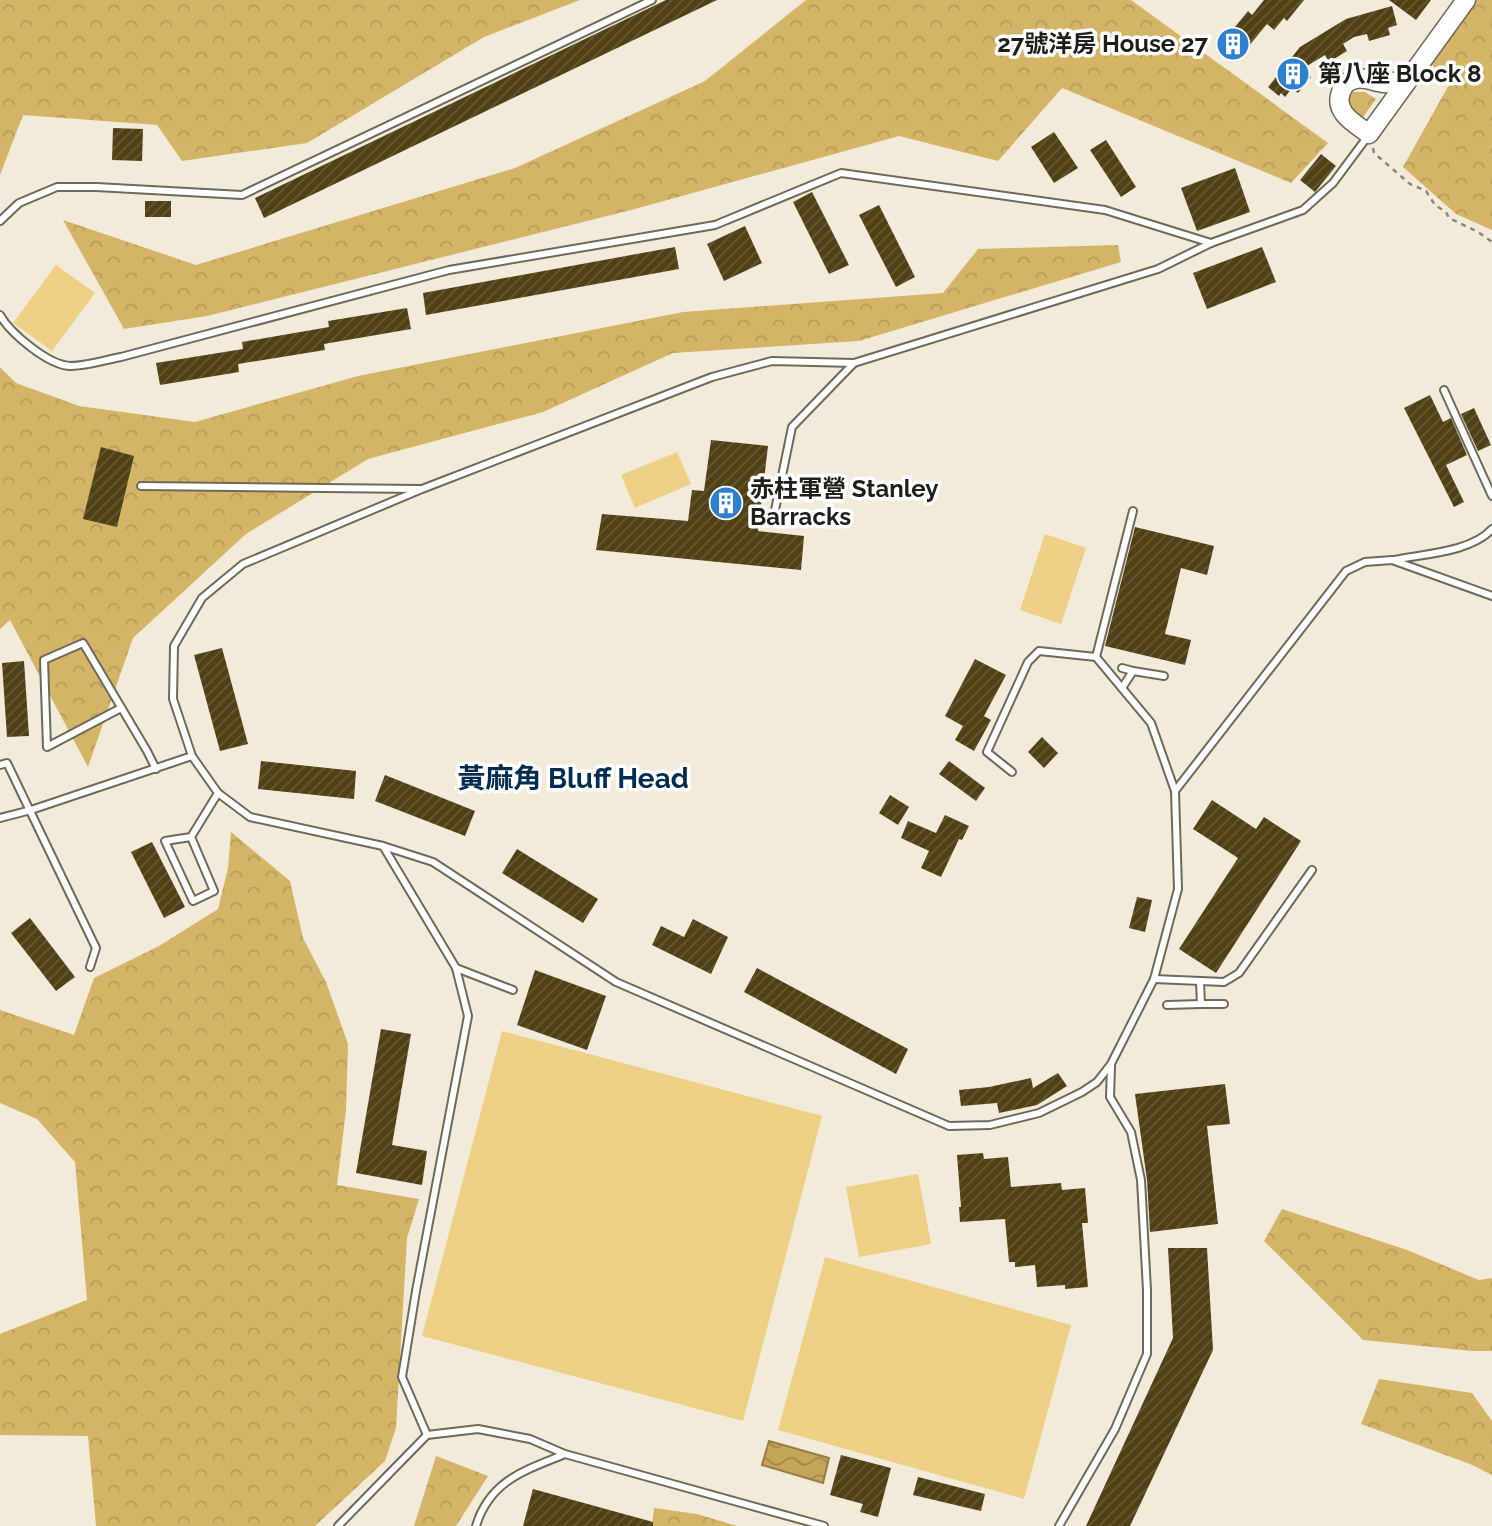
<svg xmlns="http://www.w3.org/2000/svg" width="1492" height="1526" viewBox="0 0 1492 1526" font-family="Raleway,'Noto Sans TC',sans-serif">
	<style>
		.forest { fill: url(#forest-crowns) }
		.pitch { fill: #edd086 }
		.water { fill: url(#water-waves); stroke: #947d46; stroke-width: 2 }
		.building { fill: url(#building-hatch) }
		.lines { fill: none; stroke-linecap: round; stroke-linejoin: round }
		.lane-casing { stroke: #6f695a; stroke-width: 10 }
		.secondary-casing { stroke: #6f695a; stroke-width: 21 }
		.path { stroke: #8c877b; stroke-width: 2.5; stroke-dasharray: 5 5; stroke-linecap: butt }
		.lane { stroke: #fff; stroke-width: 6 }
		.secondary { stroke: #fff; stroke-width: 18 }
		.labels { text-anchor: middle; stroke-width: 7; stroke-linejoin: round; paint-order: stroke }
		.poi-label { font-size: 24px; font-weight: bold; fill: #201e18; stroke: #fff; text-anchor: start }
		.quarter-label { font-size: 28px; font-weight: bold; fill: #022c51; stroke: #fff }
	</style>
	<defs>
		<pattern id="forest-crowns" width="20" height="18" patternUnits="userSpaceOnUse" patternTransform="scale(1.75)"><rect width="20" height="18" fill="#d4b568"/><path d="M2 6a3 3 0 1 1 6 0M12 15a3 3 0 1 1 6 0" fill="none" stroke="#b69b59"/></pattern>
		<pattern id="water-waves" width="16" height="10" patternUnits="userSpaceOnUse" patternTransform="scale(1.75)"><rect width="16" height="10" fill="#c5a659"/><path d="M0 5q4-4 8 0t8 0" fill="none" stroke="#a08749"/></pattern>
		<pattern id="building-hatch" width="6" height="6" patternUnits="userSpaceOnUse" patternTransform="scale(1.75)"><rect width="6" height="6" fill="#4f4016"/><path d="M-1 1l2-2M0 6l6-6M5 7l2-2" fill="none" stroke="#655937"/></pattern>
	</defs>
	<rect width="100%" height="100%" fill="#f3ebda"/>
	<g class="forest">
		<path d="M0,0H580L484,37L307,143L182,161L157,125L23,115L0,175Z"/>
		<path d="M806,0H1131L1328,143L1291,183L1062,88L998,161L899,136L635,209L207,316L124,329L63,220L196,265L515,168L705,81Z"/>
		<path d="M1476,0H1492V230L1456,214L1403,167L1450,83L1429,62Z"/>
		<path d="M1351,92H1365L1376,99L1353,131L1339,101Z"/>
		<path d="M1118,245L1121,262L859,341L673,353L543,412L368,459L246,534L133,638L88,767L10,620L0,629V367L16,383L79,406L195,422L358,376L683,312L943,293L978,249Z"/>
		<path d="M231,832L290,881L303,938L326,982L348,1044L346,1110L337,1185L419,1199L407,1238L396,1428L385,1461L315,1526H96L88,1436L0,1435V1334L87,1300L75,1162L37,1119L0,1103V1010L74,1035L94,978L159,946L218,909L228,868Z"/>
		<path d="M1282,1209L1407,1250L1479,1280L1492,1278V1351H1472L1363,1340L1264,1241Z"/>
		<path d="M1379,1379L1472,1393L1492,1421V1475L1470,1464L1361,1424Z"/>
		<path d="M436,1456L488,1476L456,1526H414Z"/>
		<path d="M654,1508L697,1514L737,1526H652Z"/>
	</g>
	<g class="pitch">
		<path d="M56,265L95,293L52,351L13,323Z"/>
		<path d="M677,452L691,484L635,508L621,475Z"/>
		<path d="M1045,534L1086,548L1061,624L1020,610Z"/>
		<path d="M502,1031L822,1116L743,1421L422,1336Z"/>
		<path d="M918,1174L931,1244L859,1257L846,1187Z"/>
		<path d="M825,1257L1071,1325L1024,1499L778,1430Z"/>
	</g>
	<path class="water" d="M769,1441L829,1458L823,1483L762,1465Z"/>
	<g class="building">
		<path d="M666,0H717L264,218L255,198Z"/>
		<path d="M1264,0H1304L1287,21L1284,18L1274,30L1267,24L1238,59L1221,44L1248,11L1252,15Z"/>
		<path d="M1389,0H1431L1416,20Z"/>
		<path d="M1392,6L1397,25L1388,28L1390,35L1369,41L1367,34L1354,37L1343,44L1347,51L1329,62L1325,55L1302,69L1311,77L1298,93L1292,88L1285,97L1281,93L1279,96L1268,87L1300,47L1346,19Z"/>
		<path d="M113,128L143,129L142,161L112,160Z"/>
		<path d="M1054,132L1078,168L1054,183L1031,147Z"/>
		<path d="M1106,140L1136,187L1121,197L1090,150Z"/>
		<path d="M1321,154L1336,166L1315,192L1300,180Z"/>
		<path d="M1235,168L1250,212L1197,231L1181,188Z"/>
		<path d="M812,192L849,265L829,274L793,202Z"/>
		<rect x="145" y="201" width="26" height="16"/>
		<path d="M879,205L915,277L896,287L859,215Z"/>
		<path d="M745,226L762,263L724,281L707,244Z"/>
		<path d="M675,247L679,269L426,315L423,293Z"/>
		<path d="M1262,247L1276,282L1207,309L1193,273Z"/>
		<path d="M407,308L411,329L324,344L325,350L238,364L239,372L160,385L156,363L243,349L242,342L329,327L328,321Z"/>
		<path d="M1430,395L1443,422L1451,418L1467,455L1446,465L1464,502L1454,507L1404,408Z"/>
		<path d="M1474,408L1491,445L1478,451L1461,414Z"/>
		<path d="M711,440L768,446L758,531L804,536L801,570L596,550L602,514L688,521L692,490L704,491Z"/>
		<path d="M101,447L134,456L117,527L83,519Z"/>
		<path d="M1135,527L1214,546L1207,575L1181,568L1165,634L1191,640L1185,665L1105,646Z"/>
		<path d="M222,648L248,744L220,751L194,655Z"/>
		<path d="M975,659L1006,675L984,716L991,720L974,751L955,740L963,726L945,716Z"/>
		<path d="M24,661L29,736L7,737L2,663Z"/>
		<path d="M1042,737L1058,753L1044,768L1028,752Z"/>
		<path d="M261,761L356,771L354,799L258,789Z"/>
		<path d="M949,761L985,788L976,801L939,774Z"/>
		<path d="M385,775L475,811L465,836L375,801Z"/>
		<path d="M890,795L909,807L898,825L879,813Z"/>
		<path d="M1212,800L1256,829L1264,817L1301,841L1216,973L1179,949L1238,858L1193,829Z"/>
		<path d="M945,815L969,826L962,840L959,839L941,877L921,868L929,851L901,838L908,821L936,833Z"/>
		<path d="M152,842L185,907L164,918L131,852Z"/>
		<path d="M517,849L598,899L583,923L502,873Z"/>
		<path d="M1137,897L1152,900L1145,932L1129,928Z"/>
		<path d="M30,918L75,977L56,991L11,933Z"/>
		<path d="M693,919L728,937L711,974L652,945L661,926L684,937Z"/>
		<path d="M757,968L908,1049L896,1074L744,992Z"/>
		<path d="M535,970L606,996L587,1050L517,1025Z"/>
		<path d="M381,1029L411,1034L392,1145L427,1151L422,1185L356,1173Z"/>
		<path d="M1058,1073L1067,1086L1037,1105L999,1113L997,1103L961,1106L959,1090L989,1087L1031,1078L1033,1088Z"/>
		<path d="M1225,1084L1230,1124L1207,1126L1218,1224L1150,1232L1147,1180L1135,1094Z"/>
		<path d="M983,1153L984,1159L1008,1157L1011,1187L1061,1183L1062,1190L1085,1188L1088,1223H1082L1088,1287L1065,1289V1285L1037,1287L1035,1265L1015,1267V1262H1009L1005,1219L960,1222L959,1207H961L957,1155Z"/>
		<path d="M1168,1248H1207L1213,1350L1130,1526H1086L1173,1338Z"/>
		<path d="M841,1455L891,1468L878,1517L860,1512L863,1504L830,1495Z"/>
		<path d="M918,1477L985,1494L981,1511L913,1495Z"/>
		<path d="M533,1489L653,1522V1526H523Z"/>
	</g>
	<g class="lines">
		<defs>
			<g id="lane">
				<path d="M1368,136L1333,183L1303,210L1211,243L1158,269L854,363L772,361L712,377L422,489L243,564L202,598L174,646L173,699L192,756L218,793L250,817L383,846L433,862L616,982L949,1126L990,1125L1039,1113L1082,1092L1097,1082L1111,1064L1154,979L1178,889L1175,791L1346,571L1365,562L1392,560L1492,596"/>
				<path d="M0,221L19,203L57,187H96L242,195L652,0"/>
				<path d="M0,315C10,333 49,366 71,366C87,366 105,360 121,357L449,270L715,225L841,173L1105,210L1211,243"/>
				<path d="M1444,390L1492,496"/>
				<path d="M141,486L419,489"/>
				<path d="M1133,511L1096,657L1151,723L1175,791"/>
				<path d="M774,515L792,427L854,363"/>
				<path d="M1394,560C1423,554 1472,552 1492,529"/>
				<path d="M1122,668L1133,671"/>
				<path d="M1122,688L1133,671L1164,676"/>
				<path d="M121,708L47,747L44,660L83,643L147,751L156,769"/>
				<path d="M0,765L7,763L96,948L90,967"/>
				<path d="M1012,772L987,752L1028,662L1039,651L1096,657"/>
				<path d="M0,818L31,810L192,756"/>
				<path d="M191,837L214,891L193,901L165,841L191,837L218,793"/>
				<path d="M456,968L513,990"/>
				<path d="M1154,979L1224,982L1239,973L1312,870"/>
				<path d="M1200,982L1201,1004H1224"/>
				<path d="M1167,1005L1201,1004"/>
				<path d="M427,1435L478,1429L530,1439L565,1454L824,1526"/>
				<path d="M338,1526L427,1435L402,1377L416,1291L468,1016L456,968L383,846"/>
				<path d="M476,1526C490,1480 526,1470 565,1454"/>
				<path d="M1059,1526L1115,1429L1147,1354V1290L1141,1180L1131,1132L1110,1097L1111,1066"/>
			</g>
			<path id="secondary" d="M1414,73C1402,80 1391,86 1378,82C1370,80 1364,77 1356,79C1349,80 1343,85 1341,92C1333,113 1356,124 1369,134L1466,0"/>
		</defs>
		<use href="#lane" class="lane-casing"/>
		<use href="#secondary" class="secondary-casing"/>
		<path class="path" d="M1373,148L1374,153L1410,184L1426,191L1435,205L1446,212L1449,218L1478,232L1492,242"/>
		<use href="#lane" class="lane"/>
		<use href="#secondary" class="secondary"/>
	</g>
	<defs>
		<symbol id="building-disc" viewBox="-11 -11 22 22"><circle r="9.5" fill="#2d80cf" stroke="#fff"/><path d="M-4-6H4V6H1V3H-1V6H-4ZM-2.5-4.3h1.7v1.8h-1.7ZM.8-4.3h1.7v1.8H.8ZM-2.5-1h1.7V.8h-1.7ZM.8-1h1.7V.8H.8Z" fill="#fff"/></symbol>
	</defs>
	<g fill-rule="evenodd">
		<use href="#building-disc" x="1214" y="25" width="38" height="38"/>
		<use href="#building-disc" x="1274" y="55" width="38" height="38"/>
		<use href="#building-disc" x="707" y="484" width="38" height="38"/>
	</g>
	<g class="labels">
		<g class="poi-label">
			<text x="1208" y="52" text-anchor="end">27號洋房 House 27</text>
			<text x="1318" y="82">第八座 Block 8</text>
			<text x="750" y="497">赤柱軍營 Stanley<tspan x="750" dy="28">Barracks</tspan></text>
		</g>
		<g class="quarter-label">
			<text x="573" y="788">黃麻角 Bluff Head</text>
		</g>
	</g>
</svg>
